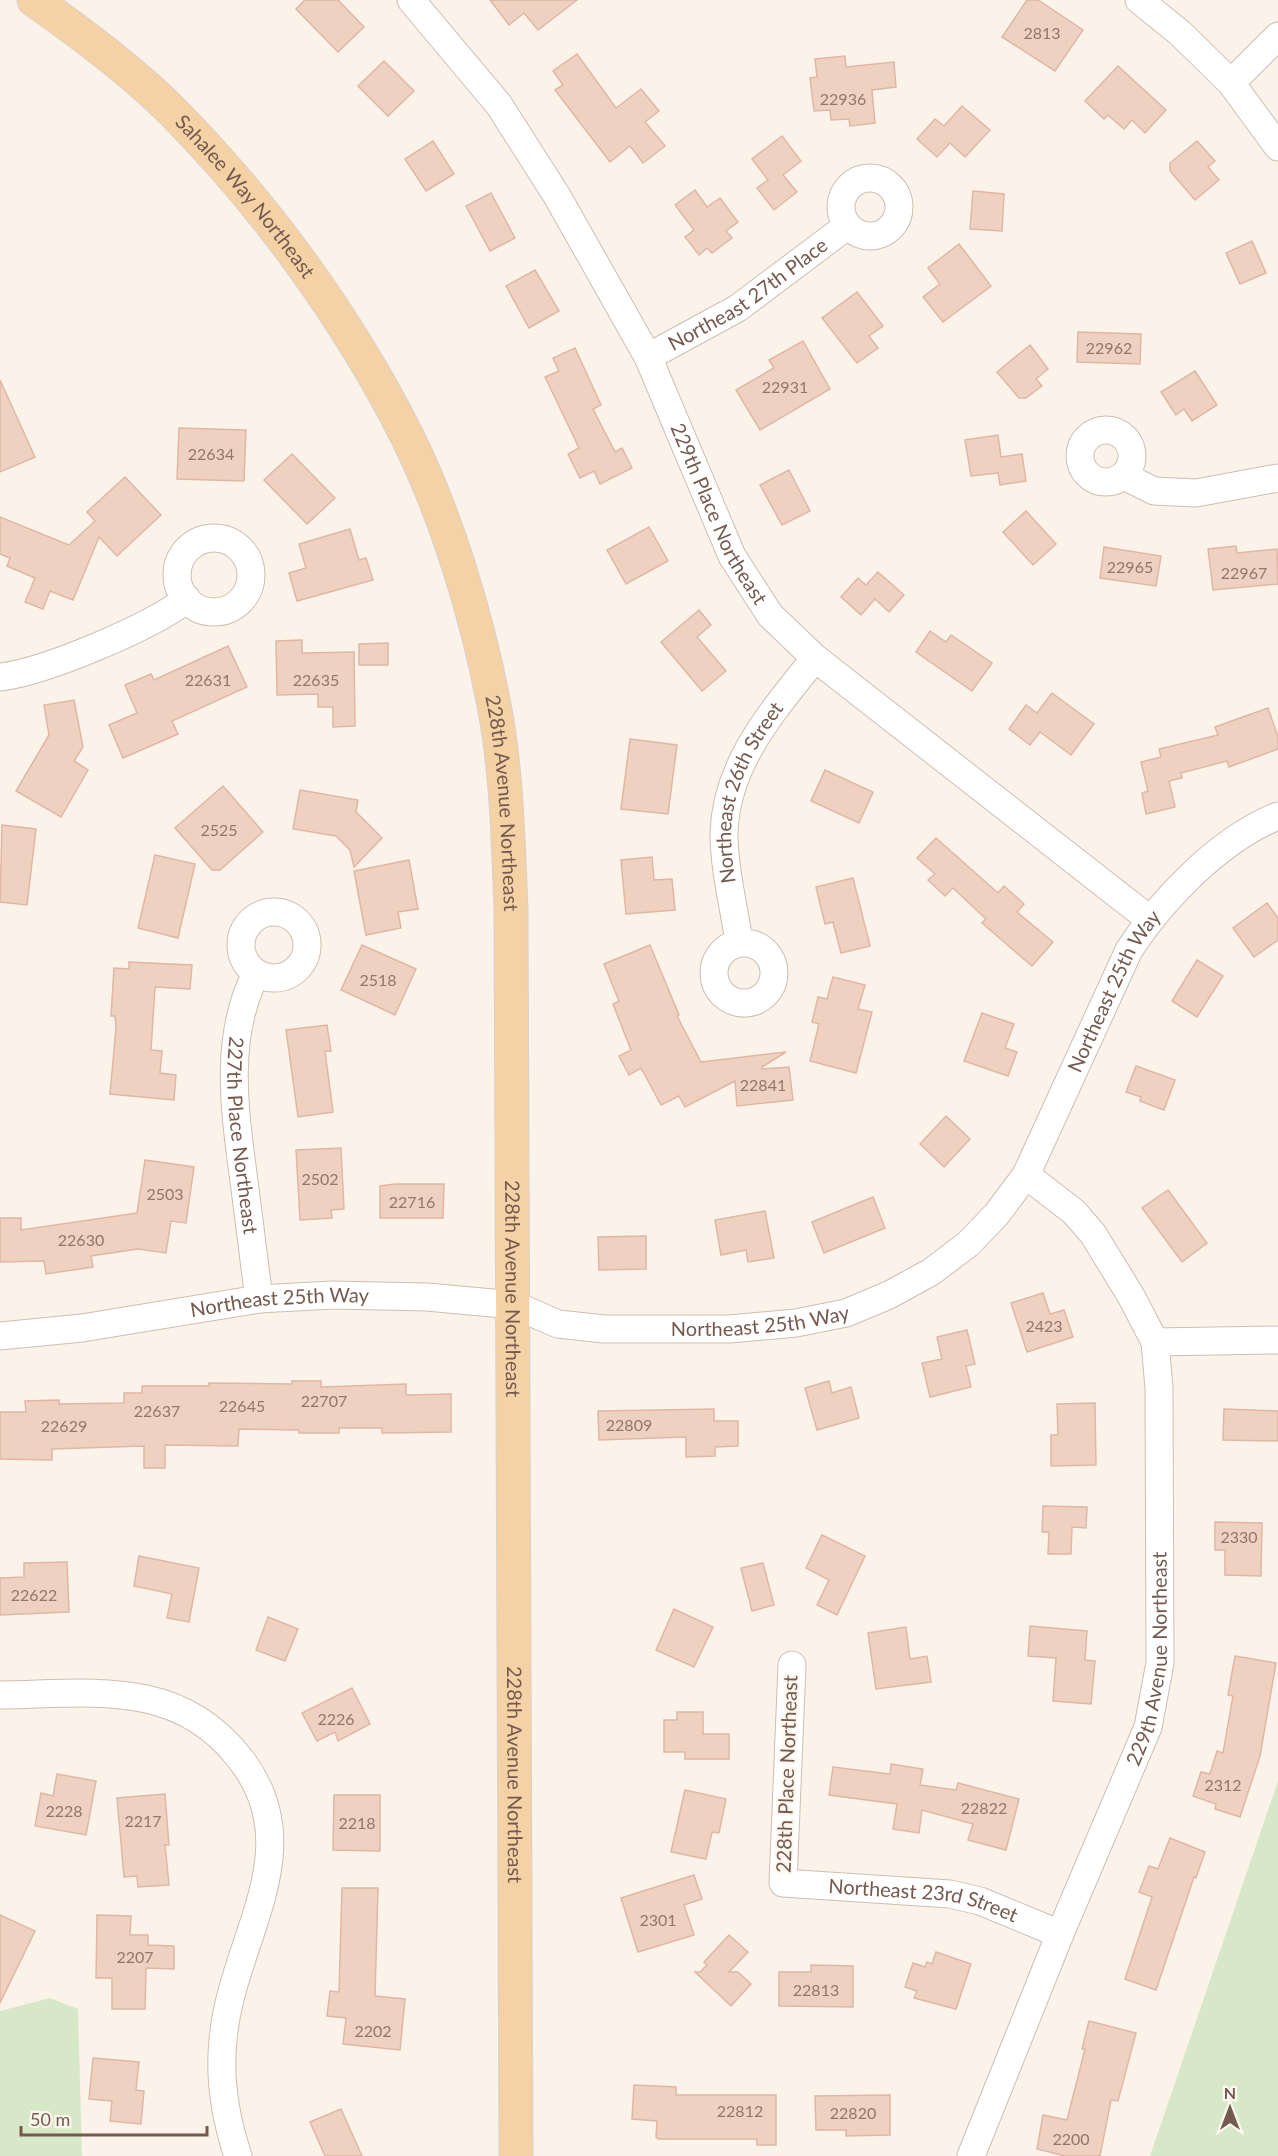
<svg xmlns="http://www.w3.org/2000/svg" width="1278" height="2156" viewBox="0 0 1278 2156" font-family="Lato,sans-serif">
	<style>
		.green { fill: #d7e8c8 }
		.building { fill: #efd1c2; stroke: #e0b7a4; stroke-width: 1.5 }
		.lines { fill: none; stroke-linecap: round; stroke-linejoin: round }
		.minor-casing { stroke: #cfbdb2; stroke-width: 29 }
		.major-casing { stroke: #d8d1cd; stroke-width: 35 }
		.minor { stroke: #fff; stroke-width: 27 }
		.major { stroke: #f5d2a6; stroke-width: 33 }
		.labels { text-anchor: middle; stroke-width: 5; stroke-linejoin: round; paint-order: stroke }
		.number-label { font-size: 16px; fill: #93776b }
		.street-label { font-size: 20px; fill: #74594e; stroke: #fef7ef }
	</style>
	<rect width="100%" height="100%" fill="#fbf3e9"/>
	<g class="green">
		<path d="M1278,1781V2156H1150Z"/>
		<path d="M50,1998L78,2009L82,2156H0V2011Z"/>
	</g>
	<g class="building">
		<path d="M305,0H338L364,27L338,52L296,9Z"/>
		<path d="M490,0H577L538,30L524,13L509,25Z"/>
		<path d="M1027,0H1038L1083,30L1055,71L1002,37Z"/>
		<path d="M577,54L616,108L641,89L659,111L645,122L665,146L643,163L630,146L610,162L555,90L563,85L553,71Z"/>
		<path d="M845,56L846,67L894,62L896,87L872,90L875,123L850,126L849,119L831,120L830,110L814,111L810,78L817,77L815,59Z"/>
		<path d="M384,61L414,91L388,116L358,86Z"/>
		<path d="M1118,66L1166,110L1145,133L1132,120L1124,129L1108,115L1104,119L1085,101Z"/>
		<path d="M962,106L990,130L965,157L950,143L937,157L917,139L935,119L944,126Z"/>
		<path d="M782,136L801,161L783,175L797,192L774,210L757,188L768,180L752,159Z"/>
		<path d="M433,141L454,174L426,191L405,159Z"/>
		<path d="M1197,141L1215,161L1208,167L1219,180L1195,200L1170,171V163Z"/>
		<path d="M695,190L707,207L720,198L738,222L726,231L732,238L712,253L707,248L699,255L685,237L694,230L675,205Z"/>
		<path d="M973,191L1004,194L1002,231L970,229Z"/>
		<path d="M491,193L515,238L490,251L466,206Z"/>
		<path d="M1252,241L1266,273L1240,284L1226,253Z"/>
		<path d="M959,244L991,286L943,322L923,297L940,284L928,268Z"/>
		<path d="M535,270L559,311L529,328L506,286Z"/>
		<path d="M857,292L883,326L869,336L878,348L857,363L822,318Z"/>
		<path d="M1078,332L1141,334L1140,364L1077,362Z"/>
		<path d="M803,341L830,389L760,430L736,390L774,368L769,360Z"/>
		<path d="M1030,345L1048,369L1036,379L1042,386L1026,398H1019L997,372Z"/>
		<path d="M575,348L601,405L593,409L615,452L622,448L632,468L600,484L594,471L580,478L568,454L579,448L545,377L559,371L553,358Z"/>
		<path d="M1195,371L1217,405L1192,421L1184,409L1176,415L1161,392Z"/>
		<path d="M0,380L35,457L0,472Z"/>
		<path d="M179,428L246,430L244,481L177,479Z"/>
		<path d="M998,435L1001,457L1022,454L1026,481L1000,485L998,473L971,476L965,440Z"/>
		<path d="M292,454L335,498L307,524L264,480Z"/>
		<path d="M789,470L810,511L782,525L760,485Z"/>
		<path d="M125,477L161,515L117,556L99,537L73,600L50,591L43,609L25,602L35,578L7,566L10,558L0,554V517L69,545L95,521L87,512Z"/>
		<path d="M1026,511L1056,544L1033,565L1003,532Z"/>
		<path d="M649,527L668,561L626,584L607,550Z"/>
		<path d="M350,529L359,560L366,558L373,580L297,601L289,573L306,568L299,544Z"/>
		<path d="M1236,546L1237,553L1277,549L1278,584L1213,590L1208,549Z"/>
		<path d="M1104,547L1161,556L1156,586L1100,578Z"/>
		<path d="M878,572L904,595L889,612L875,599L861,615L841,597L858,578L866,585Z"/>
		<path d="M699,610L711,625L697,637L726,671L702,691L661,642Z"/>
		<path d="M930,631L946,642L951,635L992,663L972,691L916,652Z"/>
		<path d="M302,640V653L354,652L355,726L333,727V707H318V694L277,695L276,641Z"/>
		<path d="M388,643V665H359V644Z"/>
		<path d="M228,646L247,687L172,721L178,734L123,758L109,725L137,713L125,685L151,674L154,680Z"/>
		<path d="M1052,693L1094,724L1071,755L1040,732L1030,745L1009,729L1026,705L1037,713Z"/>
		<path d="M74,700L83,747L74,761L88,770L61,817L16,791L49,735L44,705Z"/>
		<path d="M1268,708L1278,737V749L1229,767L1227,761L1181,773L1182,778L1169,781L1175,807L1146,814L1142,793L1148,791L1141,762L1161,757L1159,749L1218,735L1215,727Z"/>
		<path d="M630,739L677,745L668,814L621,809Z"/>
		<path d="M825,770L873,792L859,823L811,801Z"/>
		<path d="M223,786L263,832L220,870H212L175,828Z"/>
		<path d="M300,790L358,800L356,812L382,838L354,867L350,850L336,836L293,829Z"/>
		<path d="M2,825L36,829L27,905L0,902Z"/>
		<path d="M936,838L998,893L1004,886L1024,904L1017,912L1053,942L1032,966L982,923L986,919L953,888L945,896L928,880L935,874L917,858Z"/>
		<path d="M155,855L195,864L178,938L138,928Z"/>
		<path d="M652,857L654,880L672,879L675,910L626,914L621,860Z"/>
		<path d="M409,860L418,909L398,912L401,928L366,935L354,871Z"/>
		<path d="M853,878L870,946L841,953L833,922L825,924L816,887Z"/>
		<path d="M1267,903L1278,918V940L1254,957L1233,928Z"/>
		<path d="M362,945L416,969L395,1015L341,990Z"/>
		<path d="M650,945L679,1015L677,1016L701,1062L786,1052L762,1067V1069L789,1067L793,1100L737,1106L735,1081L685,1107L679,1096L661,1105L641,1068L629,1075L619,1056L631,1050L613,1004L619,1001L604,964Z"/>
		<path d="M1197,960L1223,976L1197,1017L1172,1001Z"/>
		<path d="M129,962L192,965L190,989L155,987L151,1050L162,1051L160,1073L176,1075L174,1100L110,1094L116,1028L115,1016H111L114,968L129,969Z"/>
		<path d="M833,977L865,985L858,1009L872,1012L856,1073L810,1061L819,1024L812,1022L818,997L827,999Z"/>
		<path d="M982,1013L1014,1024L1005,1048L1017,1052L1008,1076L964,1061Z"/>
		<path d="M327,1025L331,1051H325L333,1112L298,1117L286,1030Z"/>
		<path d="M1136,1066L1175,1080L1164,1110L1140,1101L1141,1097L1126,1092Z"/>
		<path d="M946,1116L970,1139L944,1167L920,1144Z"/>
		<path d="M341,1148L344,1209L331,1210L332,1218L300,1220L296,1150Z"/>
		<path d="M145,1160L194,1167L186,1223L171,1221L166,1253L138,1249L91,1256L93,1267L46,1274L44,1261L0,1262V1218H21V1230L137,1213Z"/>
		<path d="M395,1184H444L443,1218H380V1186Z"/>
		<path d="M1168,1190L1207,1243L1182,1262L1142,1208Z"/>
		<path d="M873,1197L885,1228L824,1253L812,1222Z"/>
		<path d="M765,1211L774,1258L748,1262L746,1250L721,1255L715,1220Z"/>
		<path d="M646,1236V1269L599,1270L598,1237Z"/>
		<path d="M1043,1293L1050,1314L1064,1310L1073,1337L1027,1352L1011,1303Z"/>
		<path d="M967,1330L975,1364L966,1366L971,1387L930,1397L922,1363L942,1359L937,1337Z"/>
		<path d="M292,1381H321V1387L406,1384V1395L451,1394V1432L382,1433V1428H339V1433H299V1430L239,1429L238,1446L165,1445V1468H144V1446L52,1449V1460L0,1459V1412H26L25,1401L59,1400V1404L124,1403V1393H142V1386H209V1383L292,1384Z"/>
		<path d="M829,1381L832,1393L851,1387L859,1418L817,1430L805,1388Z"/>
		<path d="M1095,1403L1096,1465L1051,1466V1435H1058L1057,1404Z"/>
		<path d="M714,1409V1421H738V1446L715,1447V1456L686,1457V1437L599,1440L598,1411Z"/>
		<path d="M1224,1409L1278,1411V1441L1223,1440Z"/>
		<path d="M1043,1506L1087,1507L1086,1528L1072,1527L1071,1554H1048L1049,1532H1042Z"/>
		<path d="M1215,1522L1262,1523L1261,1576L1225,1575V1550H1215Z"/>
		<path d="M822,1535L865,1556L837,1615L817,1605L829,1580L806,1568Z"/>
		<path d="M139,1556L199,1568L189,1622L167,1618L172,1594L134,1586Z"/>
		<path d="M67,1562L69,1612L0,1615V1578L24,1577V1563Z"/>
		<path d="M763,1563L774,1605L752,1611L741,1568Z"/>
		<path d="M674,1609L713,1627L694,1667L656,1650Z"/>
		<path d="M268,1617L298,1629L285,1661L256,1650Z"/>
		<path d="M1030,1626L1087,1631L1085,1660L1095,1661L1091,1704L1053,1701L1056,1658L1028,1656Z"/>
		<path d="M906,1627L910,1659L927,1656L931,1682L876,1689L868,1633Z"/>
		<path d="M1235,1656L1276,1663L1260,1756L1240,1817L1215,1809L1216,1804L1193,1796L1201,1772L1210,1774L1217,1751L1223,1753L1233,1696L1228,1695Z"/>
		<path d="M352,1688L370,1724L338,1741L335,1732L317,1741L302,1713Z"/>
		<path d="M677,1712H703V1734H729V1759H685V1752H664V1720H677Z"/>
		<path d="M891,1764L923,1769L920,1785L956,1790L958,1783L1019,1799L1006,1850L968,1840L973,1824L922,1810L919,1833L893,1829L897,1804L829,1795L833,1767L890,1774Z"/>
		<path d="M57,1774L96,1781L86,1835L35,1826L41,1793L53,1796Z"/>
		<path d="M685,1790L726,1799L719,1833L712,1832L706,1859L671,1852Z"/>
		<path d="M165,1794L169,1845H165L169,1885L138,1887L137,1876L124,1877L117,1798Z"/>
		<path d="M334,1795H380V1851L333,1850Z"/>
		<path d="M1170,1838L1205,1852L1196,1878L1194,1877L1156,1990L1125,1979L1152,1897L1139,1892L1149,1866L1158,1869Z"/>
		<path d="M694,1875L702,1899L684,1905L694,1935L638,1952L621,1898Z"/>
		<path d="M342,1888H378L375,1996L405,1999L400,2050L343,2044L346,2018L327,2016L330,1991L339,1992Z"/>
		<path d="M0,1915L35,1931L0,2003Z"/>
		<path d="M97,1915L131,1916L130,1935H148V1945L174,1946V1969L146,1968L145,2009H112V1978H96Z"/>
		<path d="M729,1935L748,1952L729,1972H738L751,1984L731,2006L695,1972H700L707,1965L704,1962Z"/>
		<path d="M936,1952L971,1964L956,2009L914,1998L917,1991L905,1987L913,1963L925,1967L927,1962L932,1964Z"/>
		<path d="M811,1965L853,1966V2007L779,2006V1972H811Z"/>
		<path d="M1089,2021L1136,2033L1118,2101L1111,2100L1100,2156H1065L1037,2149L1043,2115L1067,2120L1085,2049H1082Z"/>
		<path d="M93,2058L139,2062L136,2090L144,2091L141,2124L110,2121L112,2101L89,2099Z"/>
		<path d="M634,2085L676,2087V2095H776V2145H757V2139H658L656,2137L657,2121L632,2119Z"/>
		<path d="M890,2095V2135L846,2136V2130H816L815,2096Z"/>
		<path d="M341,2109L362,2156H325L310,2122Z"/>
	</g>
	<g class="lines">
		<defs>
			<g id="minor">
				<path id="s1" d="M411,0L499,105L557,196L648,357L732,556L770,615L815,658L1149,919"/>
				<path d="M1139,0L1180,33L1231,83L1278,147"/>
				<path d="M1231,83L1278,36"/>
				<circle cx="870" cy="207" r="29"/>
				<path id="s2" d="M648,357L738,308L847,226"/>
				<circle cx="1106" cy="456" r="26"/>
				<path d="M1124,476L1154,491L1196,493L1278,478"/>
				<circle cx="214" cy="575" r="37"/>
				<path d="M0,677C45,672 151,627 187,599"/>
				<circle cx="274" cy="945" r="33"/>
				<path id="s3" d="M739,942C734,907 724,869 724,833C726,763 773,711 815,658"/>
				<circle cx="744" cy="973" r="30"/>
				<path id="s4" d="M256,974C223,1038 235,1113 244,1181C249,1220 254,1259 259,1299"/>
				<path id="s5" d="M0,1336L82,1328L259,1299L332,1295L427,1297L514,1305L558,1324L604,1329H730L796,1323L846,1313L889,1295L931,1272L968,1244L996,1215L1026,1175L1129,950C1162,899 1220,839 1278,816"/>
				<path d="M1155,1342L1278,1340"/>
				<path id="s6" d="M792,1665L783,1883L950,1894L980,1901L1060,1934"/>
				<path d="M0,1695C89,1694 176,1678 238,1756C314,1849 231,1940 223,2040C219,2078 226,2120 238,2156"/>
				<path id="s7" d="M971,2156L1060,1934L1148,1727L1160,1663L1159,1388L1155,1342L1131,1296L1093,1234L1074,1212L1026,1175"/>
			</g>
			<g id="major">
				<path id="s8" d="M34,0C81,33 132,71 172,111C265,205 347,317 407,436C447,517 477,616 494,705C507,772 508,840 511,908L516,2156"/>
			</g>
		</defs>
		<use href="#minor" class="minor-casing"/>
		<use href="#major" class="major-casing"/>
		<use href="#minor" class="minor"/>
		<use href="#major" class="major"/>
	</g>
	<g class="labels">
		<g class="number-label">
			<text x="1042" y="39">2813</text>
			<text x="843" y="105">22936</text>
			<text x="1109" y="354">22962</text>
			<text x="785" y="393">22931</text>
			<text x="211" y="460">22634</text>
			<text x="1130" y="573">22965</text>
			<text x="1244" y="579">22967</text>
			<text x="208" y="686">22631</text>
			<text x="316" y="686">22635</text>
			<text x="219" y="836">2525</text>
			<text x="378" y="986">2518</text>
			<text x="763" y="1091">22841</text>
			<text x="320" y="1185">2502</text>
			<text x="165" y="1200">2503</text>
			<text x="412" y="1208">22716</text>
			<text x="81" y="1246">22630</text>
			<text x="1044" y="1332">2423</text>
			<text x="324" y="1407">22707</text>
			<text x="242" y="1412">22645</text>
			<text x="157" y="1417">22637</text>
			<text x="629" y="1431">22809</text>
			<text x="64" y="1432">22629</text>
			<text x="1239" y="1543">2330</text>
			<text x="34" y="1601">22622</text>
			<text x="336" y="1725">2226</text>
			<text x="1223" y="1791">2312</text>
			<text x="984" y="1814">22822</text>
			<text x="64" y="1817">2228</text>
			<text x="143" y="1827">2217</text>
			<text x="357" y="1829">2218</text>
			<text x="658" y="1926">2301</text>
			<text x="135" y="1963">2207</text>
			<text x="816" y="1996">22813</text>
			<text x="373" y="2037">2202</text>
			<text x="740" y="2117">22812</text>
			<text x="853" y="2119">22820</text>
			<text x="1071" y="2145">2200</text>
		</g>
		<g class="street-label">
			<text dy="7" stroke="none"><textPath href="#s8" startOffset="290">Sahalee Way Northeast</textPath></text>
			<text dy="7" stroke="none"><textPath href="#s2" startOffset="118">Northeast 27th Place</textPath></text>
			<text dy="7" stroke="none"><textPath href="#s1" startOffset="602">229th Place Northeast</textPath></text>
			<text dy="7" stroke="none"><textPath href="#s3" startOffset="156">Northeast 26th Street</textPath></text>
			<text dy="7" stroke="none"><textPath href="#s8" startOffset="962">228th Avenue Northeast</textPath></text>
			<text dy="7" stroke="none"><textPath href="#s5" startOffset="1290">Northeast 25th Way</textPath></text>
			<text dy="7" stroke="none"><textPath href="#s4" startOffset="165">227th Place Northeast</textPath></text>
			<text dy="7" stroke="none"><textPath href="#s8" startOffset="1448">228th Avenue Northeast</textPath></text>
			<text dy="7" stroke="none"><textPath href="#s5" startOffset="282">Northeast 25th Way</textPath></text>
			<text dy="7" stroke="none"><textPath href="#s5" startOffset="768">Northeast 25th Way</textPath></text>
			<text dy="7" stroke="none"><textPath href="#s7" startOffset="532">229th Avenue Northeast</textPath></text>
			<text dy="7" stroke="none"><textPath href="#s8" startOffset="1934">228th Avenue Northeast</textPath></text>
			<text transform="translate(787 1774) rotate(-88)" y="7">228th Place Northeast</text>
			<text dy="7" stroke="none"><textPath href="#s6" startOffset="360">Northeast 23rd Street</textPath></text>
		</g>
	</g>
	<g transform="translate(1230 2108)" stroke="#fef7ef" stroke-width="4.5" paint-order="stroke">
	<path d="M0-4.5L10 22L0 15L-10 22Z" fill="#74594e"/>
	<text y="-9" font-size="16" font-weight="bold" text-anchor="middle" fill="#74594e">N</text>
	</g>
	<path d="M21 2126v9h186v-9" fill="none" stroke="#74594e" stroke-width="3"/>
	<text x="30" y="2126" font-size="18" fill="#74594e" stroke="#fef7ef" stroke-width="4.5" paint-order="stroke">50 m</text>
</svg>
